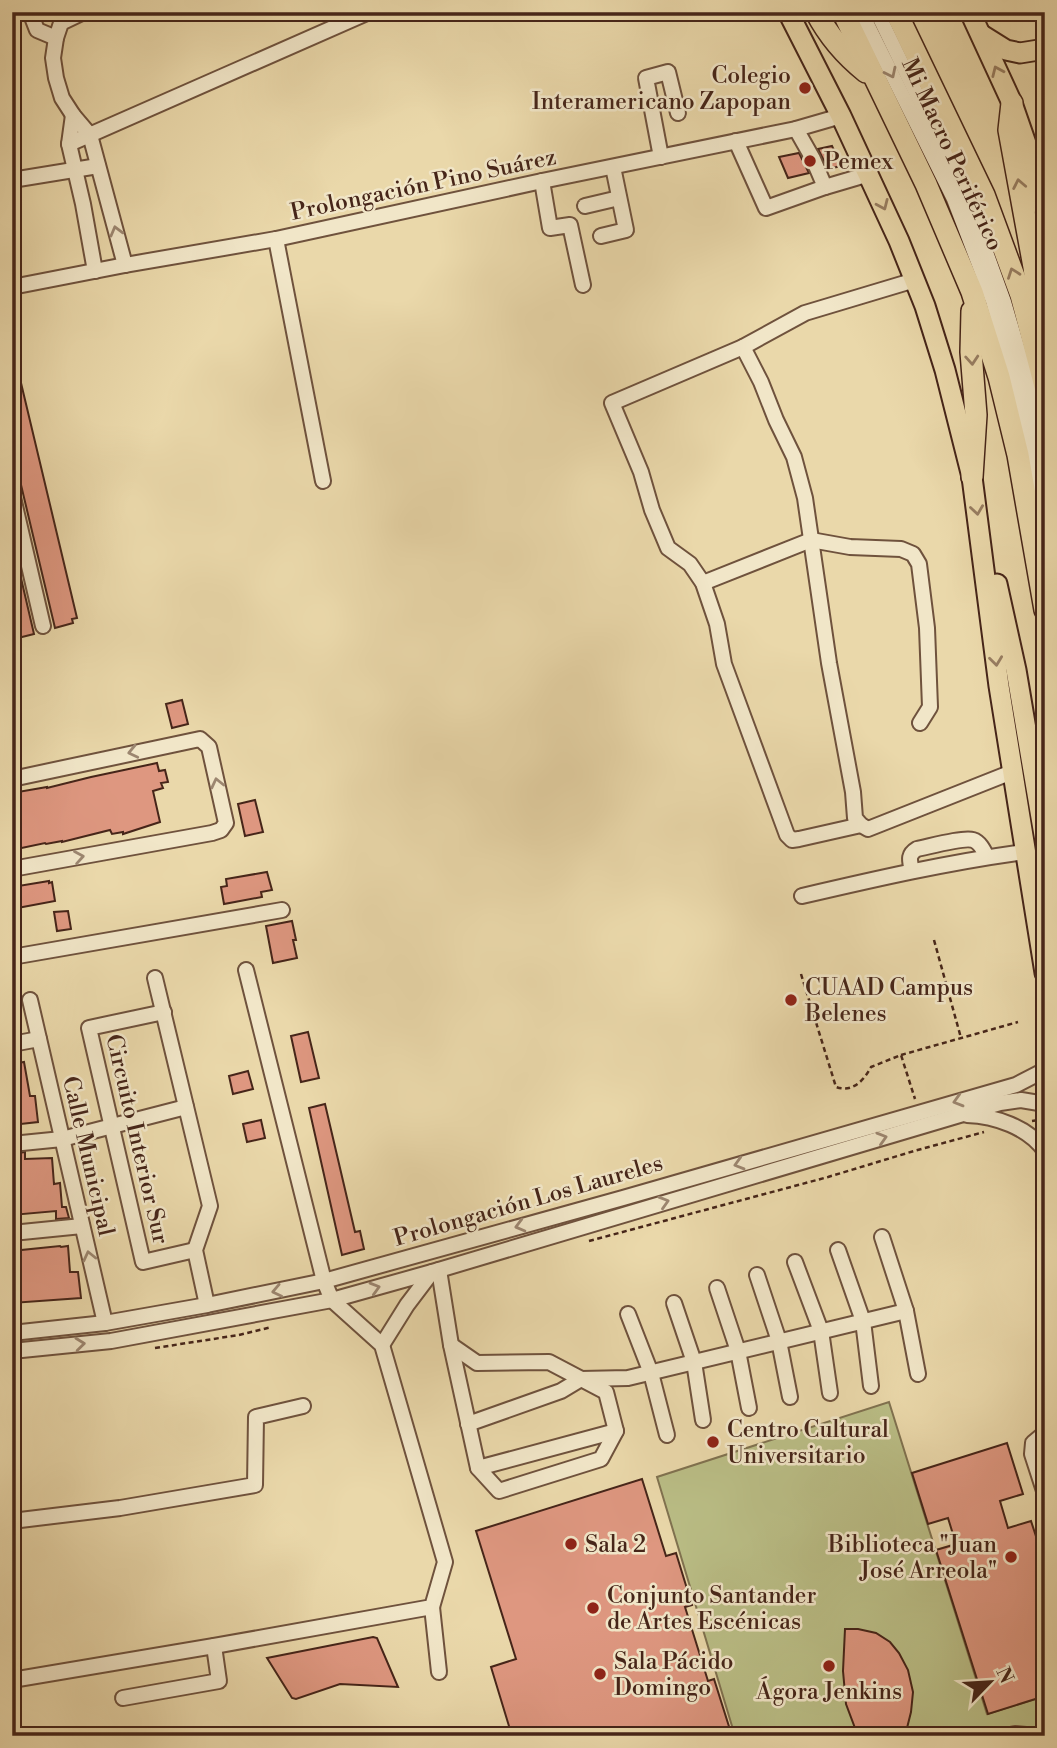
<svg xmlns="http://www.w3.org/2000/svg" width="1057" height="1748" viewBox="0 0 1057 1748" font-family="'Libre Bodoni',serif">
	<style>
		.green { fill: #babe86; stroke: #807250; stroke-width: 2 }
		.building { fill: #de9780; stroke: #462519; stroke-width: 2 }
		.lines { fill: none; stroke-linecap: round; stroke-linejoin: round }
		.minor-casing { stroke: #6f523d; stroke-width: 18 }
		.major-casing { stroke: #462519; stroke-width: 23 }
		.highway-casing { stroke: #462519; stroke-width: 24 }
		.path { stroke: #462519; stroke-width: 2.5; stroke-dasharray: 5 3.5; stroke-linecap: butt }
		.minor { stroke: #f1e6c8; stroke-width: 14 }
		.major { stroke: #ead8aa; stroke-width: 19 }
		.highway { stroke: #ead8aa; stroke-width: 21 }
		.oneway { stroke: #987e62 }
		.oneway2 { stroke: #9c8670 }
		.poi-dot { fill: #8f2418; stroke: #f1e6c8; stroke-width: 2.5 }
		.labels { text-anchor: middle; stroke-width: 5; stroke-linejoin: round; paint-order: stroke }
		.poi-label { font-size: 23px; fill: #462519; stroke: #f1e6c8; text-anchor: start }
		.street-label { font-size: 23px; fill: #462519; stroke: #f1e6c8 }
	</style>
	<rect width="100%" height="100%" fill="#ead8aa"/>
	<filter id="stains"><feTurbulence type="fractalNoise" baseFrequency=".00286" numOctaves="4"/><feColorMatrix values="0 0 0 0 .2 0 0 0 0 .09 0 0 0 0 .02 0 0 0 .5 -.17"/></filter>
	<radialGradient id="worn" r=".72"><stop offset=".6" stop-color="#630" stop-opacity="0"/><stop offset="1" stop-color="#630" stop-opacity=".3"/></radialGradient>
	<path class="green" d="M889,1402L987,1714L1045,1696V1731C1024,1727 1014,1727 994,1733L995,1736H735L657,1477Z"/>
	<g class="building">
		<path d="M832,146L841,166L828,169L818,149Z"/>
		<path d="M799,153L809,173L788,178L779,157Z"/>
		<path d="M16,362L77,618L72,619L73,623L55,628L12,447V363Z"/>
		<path d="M17,561L34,634L18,638L17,632L15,629L12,630V562Z"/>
		<path d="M182,700L188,724L172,728L166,704Z"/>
		<path d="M157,763L159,771L165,770L168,782L161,783L163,788L153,791L160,822L123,834V832L112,834L110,830L62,842V841L46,844L45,843L12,850V793L47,787V788L91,777Z"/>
		<path d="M255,800L263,832L245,836L238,804Z"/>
		<path d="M267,872L272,890L261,892L262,897L224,904L221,887L227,886L226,879Z"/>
		<path d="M49,881V883L52,882L55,901L12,909V887Z"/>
		<path d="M68,911L71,929L57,931L54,912Z"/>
		<path d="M292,921L296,940H293L297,958L273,963L266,926Z"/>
		<path d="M308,1032L319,1078L301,1082L291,1036Z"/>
		<path d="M24,1062L30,1096H35L38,1122L12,1125V1064Z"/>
		<path d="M248,1071L253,1089L233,1094L229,1076Z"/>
		<path d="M325,1104L355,1232L360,1231L364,1249L342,1255L309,1108Z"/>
		<path d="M261,1120L265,1138L247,1142L243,1124Z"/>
		<path d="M25,1152V1159L52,1158L54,1184L60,1183L62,1207H66L69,1218L56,1219V1211L12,1215V1154Z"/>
		<path d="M60,1246L61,1247L68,1246L70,1272H78L81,1298L12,1303V1251Z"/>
		<path d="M1007,1443L1023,1494L1000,1501L1008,1528L1031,1521L1045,1564V1696L988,1714L936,1550L956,1544L948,1518L928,1524L912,1473Z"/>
		<path d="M642,1479L666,1556L676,1553L692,1605L685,1607L708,1681L714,1679L732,1736H512L491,1667L516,1659L476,1531Z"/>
		<path d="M845,1629H858L876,1633L890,1642L899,1653L908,1670L913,1692L911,1712L907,1728L900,1736H858L846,1704L843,1671Z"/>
		<path d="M373,1637L377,1638L398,1687L340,1684L296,1699L292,1698L267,1658Z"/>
	</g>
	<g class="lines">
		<defs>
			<g id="minor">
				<path d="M30,12L37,30L56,38"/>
				<path d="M84,12L61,23L56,38L53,58L56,78L62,98L73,115L90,135L125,265"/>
				<path d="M861,12L954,199L993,301L1027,423L1045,522"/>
				<path d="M877,12L965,194L1004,302L1035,408L1045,457"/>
				<path d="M655,13L658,12"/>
				<path d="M73,115L69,144L83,204L95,271"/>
				<path d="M796,129L813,159L825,187L869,174"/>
				<path d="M736,141L766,208L825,187"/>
				<path d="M69,144L369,12"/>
				<path d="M661,157L646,78L668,72L678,113"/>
				<path d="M12,180L98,166"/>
				<path d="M542,181L550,228L570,225L583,285"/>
				<path d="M585,206L619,198"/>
				<path d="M601,236L626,230L613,167"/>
				<path d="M276,239L323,481"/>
				<path d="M915,280L805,313L743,347L761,382L776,420L794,457L805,498L829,663L853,792L855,818L861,825L868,829L1012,772"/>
				<path d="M12,287L125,265L276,239L542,181L796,129L841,116"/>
				<path d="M743,347L612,403L641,472L652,510L668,548L690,564L703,583L717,624L724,664L787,835L792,840L799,839L861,825"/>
				<path d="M12,493L43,626"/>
				<path d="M703,583L811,540L850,547L901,549L913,554L919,564L927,628L930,707L920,723"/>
				<path d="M12,779L200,739L209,747L226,823L221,830L212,833L12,869"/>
				<path d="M912,871C910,861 907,855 917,849C928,847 963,837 973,840C980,842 984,851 987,857"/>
				<path d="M802,896C875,879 949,862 1024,852"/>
				<path d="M12,957L282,910"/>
				<path d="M155,978L210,1206L195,1250L207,1305"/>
				<path d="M30,1000L105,1323"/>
				<path d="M164,1012L89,1028L143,1262L195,1250"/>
				<path d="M12,1044L39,1039"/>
				<path d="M967,1115C995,1116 1028,1127 1045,1151"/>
				<path d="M12,1144L62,1139L186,1107"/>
				<path d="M12,1233L82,1226"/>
				<path d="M882,1237L906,1311L918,1374"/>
				<path d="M838,1250L863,1321L871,1386"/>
				<path d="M795,1262L821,1331L830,1393"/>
				<path d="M439,1270L451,1345L478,1468L616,1431"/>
				<path d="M757,1275L779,1341L790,1397"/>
				<path d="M717,1288L738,1351L749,1408"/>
				<path d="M674,1303L694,1362L703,1420"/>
				<path d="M628,1314L651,1373L667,1435"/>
				<path d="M12,1333L105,1323L207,1305L324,1281L623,1198L1016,1085L1045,1070"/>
				<path d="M382,1345L407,1305L432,1272"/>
				<path d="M451,1345L477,1363L549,1362L606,1392L616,1431L601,1459L499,1491L478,1468"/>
				<path d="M12,1351L111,1341L332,1300L432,1272L1000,1103L1021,1100L1045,1104"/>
				<path d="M468,1424L561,1391L581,1379L628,1378L906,1311"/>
				<path d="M1045,1433L1033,1443L1032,1454L1045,1494"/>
				<path d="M12,1521L120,1508L255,1485L256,1417L303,1406"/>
				<path d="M432,1607L439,1672"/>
				<path d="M12,1680L214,1646L432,1607L445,1562L382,1345L332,1300L324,1281L246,970"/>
				<path d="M123,1698L219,1681L214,1646"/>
				<path d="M1005,1736L1015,1734L1037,1736"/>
			</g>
			<g id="major">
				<path d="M788,12L841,116L899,241L925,306L945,370L972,477L999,686L1045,973"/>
				<path d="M970,12L1012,103L1029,152L1045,216"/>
				<path d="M982,35L1006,50L1020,53L1045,49"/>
				<path d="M997,584L1016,670L1045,841"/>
			</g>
			<g id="highway">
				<path d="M816,12C828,35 846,56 866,72"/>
				<path d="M843,12L926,184L972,292L999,377L1018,455L1045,610"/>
				<path d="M896,12L984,195L1021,295L1045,386"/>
				<path d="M1012,103L1009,130L1034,267L1039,308L1040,333"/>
				<path d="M972,311L971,352L976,415L972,477"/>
			</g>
		</defs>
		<use href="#minor" class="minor-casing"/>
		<use href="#major" class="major-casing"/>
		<use href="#highway" class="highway-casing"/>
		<g class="path">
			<path d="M934,940L961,1038"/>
			<path d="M801,974L836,1087C853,1093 864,1080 871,1067L901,1055L915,1099"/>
			<path d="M1038,986L1045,1026"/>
			<path d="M901,1055L1018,1022"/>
			<path d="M1032,1121L1045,1119"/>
			<path d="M589,1241L828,1177L914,1151L984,1132"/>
			<path d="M155,1348L239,1335L272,1327"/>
		</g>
		<use href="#minor" class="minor"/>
		<use href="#major" class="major"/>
		<use href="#highway" class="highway"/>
	</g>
	<defs><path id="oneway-chevron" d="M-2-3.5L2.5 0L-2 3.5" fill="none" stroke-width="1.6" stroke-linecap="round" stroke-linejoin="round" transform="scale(1.75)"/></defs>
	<g class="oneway">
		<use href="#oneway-chevron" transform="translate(997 71) rotate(-114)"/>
		<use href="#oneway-chevron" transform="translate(1019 184) rotate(-101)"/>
		<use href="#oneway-chevron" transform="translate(883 205) rotate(66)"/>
		<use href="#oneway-chevron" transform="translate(1013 273) rotate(-110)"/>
		<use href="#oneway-chevron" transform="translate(972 360) rotate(86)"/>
		<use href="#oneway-chevron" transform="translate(977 510) rotate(82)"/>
		<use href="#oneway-chevron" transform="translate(996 661) rotate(83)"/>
	</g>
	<g class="oneway2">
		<use href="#oneway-chevron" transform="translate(891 73) rotate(64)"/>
		<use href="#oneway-chevron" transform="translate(116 231) rotate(-105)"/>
		<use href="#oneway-chevron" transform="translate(133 752) rotate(167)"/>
		<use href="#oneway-chevron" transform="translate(217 783) rotate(-103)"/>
		<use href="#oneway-chevron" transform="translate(79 857) rotate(-10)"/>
		<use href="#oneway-chevron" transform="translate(958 1101) rotate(164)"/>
		<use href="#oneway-chevron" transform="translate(882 1138) rotate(-17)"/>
		<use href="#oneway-chevron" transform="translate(739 1164) rotate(164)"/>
		<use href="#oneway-chevron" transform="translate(664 1202) rotate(-17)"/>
		<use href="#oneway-chevron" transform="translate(520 1226) rotate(165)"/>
		<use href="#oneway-chevron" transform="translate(89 1256) rotate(-103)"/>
		<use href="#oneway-chevron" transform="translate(375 1288) rotate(-16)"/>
		<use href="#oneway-chevron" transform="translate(277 1291) rotate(168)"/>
		<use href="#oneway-chevron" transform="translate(80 1344) rotate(-6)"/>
	</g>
	<g class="poi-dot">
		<circle cx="805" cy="88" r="7"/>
		<circle cx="810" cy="161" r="7"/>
		<circle cx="791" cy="1000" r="7"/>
		<circle cx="713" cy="1442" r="7"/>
		<circle cx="571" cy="1544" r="7"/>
		<circle cx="1011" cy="1557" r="7"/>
		<circle cx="593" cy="1608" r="7"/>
		<circle cx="829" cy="1666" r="7"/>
		<circle cx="600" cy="1674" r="7"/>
	</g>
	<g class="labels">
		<g class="poi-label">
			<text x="791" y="83" text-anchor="end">Colegio<tspan x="791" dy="26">Interamericano Zapopan</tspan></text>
			<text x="824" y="169">Pemex</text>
			<text x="805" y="995">CUAAD Campus<tspan x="805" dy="26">Belenes</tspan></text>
			<text x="727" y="1437">Centro Cultural<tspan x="727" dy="26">Universitario</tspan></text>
			<text x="585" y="1552">Sala 2</text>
			<text x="997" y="1552" text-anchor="end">Biblioteca "Juan<tspan x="997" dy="26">José Arreola"</tspan></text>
			<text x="607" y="1603">Conjunto Santander<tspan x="607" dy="26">de Artes Escénicas</tspan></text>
			<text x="614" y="1669">Sala Pácido<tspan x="614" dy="26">Domingo</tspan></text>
			<text x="829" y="1699" text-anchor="middle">Ágora Jenkins</text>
		</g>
		<g class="street-label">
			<text transform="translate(953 154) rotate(65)" y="8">Mi Macro Periférico</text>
			<text transform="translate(423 184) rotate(-12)" y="8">Prolongación Pino Suárez</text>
			<text transform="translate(138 1139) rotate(77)" y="8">Circuito Interior Sur</text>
			<text transform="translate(89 1156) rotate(77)" y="8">Calle Municipal</text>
			<text transform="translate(528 1200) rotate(-16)" y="8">Prolongación Los Laureles</text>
		</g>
	</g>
	<rect width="1057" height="1748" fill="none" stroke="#ead8aa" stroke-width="42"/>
	<rect x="14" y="14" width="1029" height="1720" fill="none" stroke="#462519" stroke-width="3.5"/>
	<rect x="21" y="21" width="1015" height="1706" fill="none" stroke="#462519" stroke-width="2"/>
	<g transform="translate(990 1682) rotate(65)" stroke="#f1e6c8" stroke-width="5" paint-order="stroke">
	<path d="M0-5L12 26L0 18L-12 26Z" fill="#462519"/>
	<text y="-10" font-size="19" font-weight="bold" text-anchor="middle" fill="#462519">N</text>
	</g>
	<rect width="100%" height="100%" filter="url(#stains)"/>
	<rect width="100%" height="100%" fill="url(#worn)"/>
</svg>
